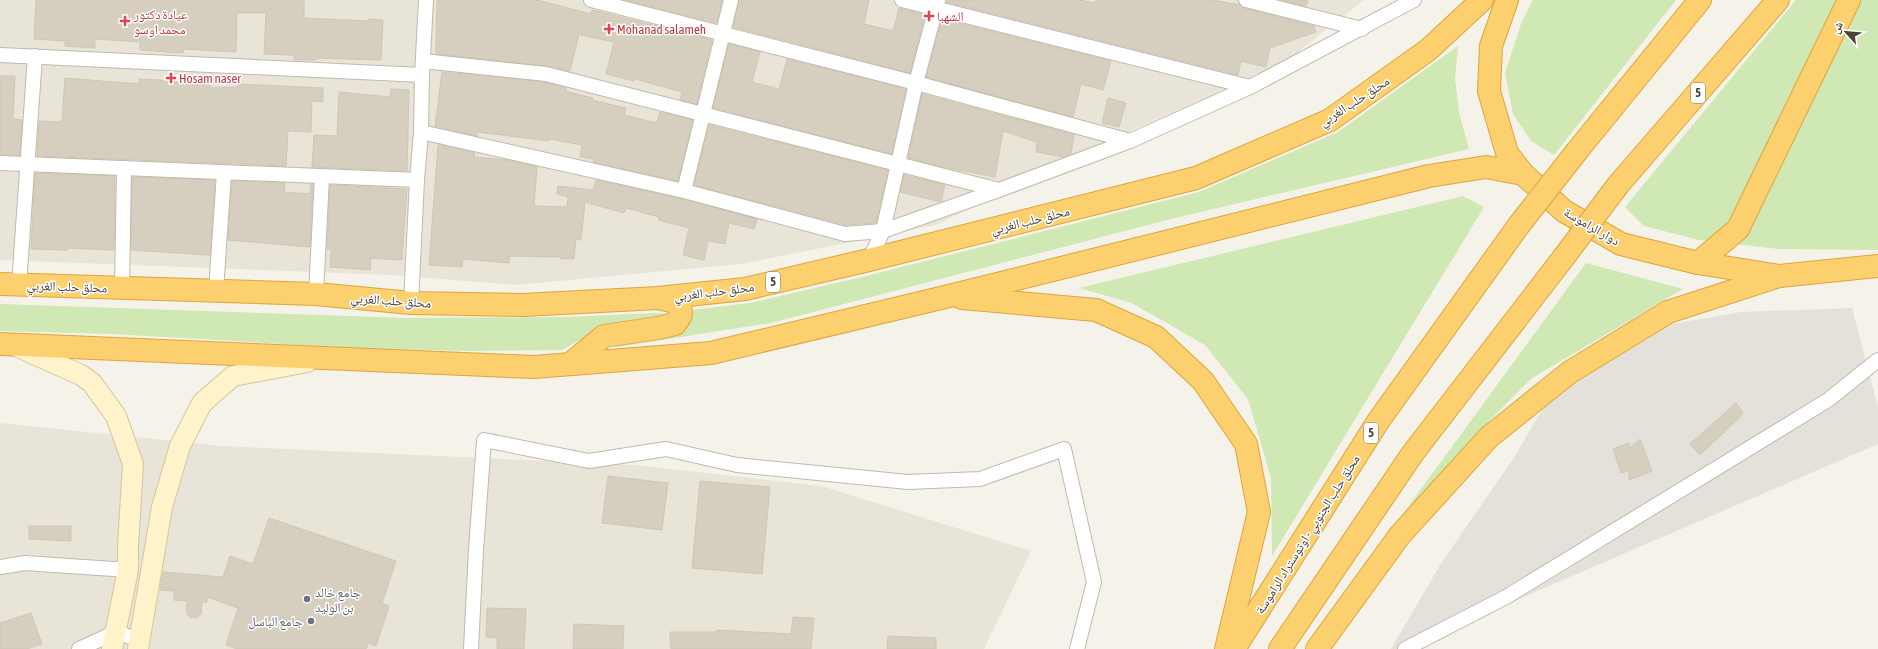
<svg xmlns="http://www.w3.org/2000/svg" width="1878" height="649" viewBox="0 0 1878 649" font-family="'Asap Condensed','Noto Naskh Arabic',sans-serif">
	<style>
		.residential { fill: #e9e4d8 }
		.industrial { fill: #e4e1db }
		.green { fill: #cfe8b4 }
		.building { fill: #d6cebf; stroke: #d1c6b3 }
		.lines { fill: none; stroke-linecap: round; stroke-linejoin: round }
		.street-casing { stroke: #c0baac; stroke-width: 16 }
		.secondary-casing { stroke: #d4c69a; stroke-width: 22 }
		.highway-casing { stroke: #dca53d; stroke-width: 24 }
		.street { stroke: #fff; stroke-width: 14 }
		.secondary { stroke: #fef3cb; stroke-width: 20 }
		.highway { stroke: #fcd06e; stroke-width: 22 }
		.highway-bridge-casing { stroke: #dca53d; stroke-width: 24; stroke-linecap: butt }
		.highway-bridge { stroke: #fcd06e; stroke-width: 22 }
		.health-dot { fill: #e0444e; stroke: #fff; stroke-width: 1.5 }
		.worship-dot { fill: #6b7280; stroke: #fff; stroke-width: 1.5 }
		.labels { text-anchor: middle; stroke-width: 3; stroke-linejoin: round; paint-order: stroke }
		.shield { fill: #fff; stroke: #807b74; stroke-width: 1 }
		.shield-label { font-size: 12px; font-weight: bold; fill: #494338 }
		.health-label { font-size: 13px; fill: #be3a42; stroke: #fff; text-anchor: start }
		.street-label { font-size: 13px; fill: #494338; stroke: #fff }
		.worship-label { font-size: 13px; fill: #5b616d; stroke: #fff; text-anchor: start }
	</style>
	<rect width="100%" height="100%" fill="#f5f2ea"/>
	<g class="residential">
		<path d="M0,0H1364L1280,66L1135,129L936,225L741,264L515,285L391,275L0,260Z"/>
		<path d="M0,423L222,446L635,465L821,486L1031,551L984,649H0Z"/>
	</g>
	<path class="industrial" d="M1852,308L1878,407V444L1403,649H1391L1440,565L1513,459L1550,397L1667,325L1741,312Z"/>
	<g class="green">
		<path d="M1533,0H1676L1554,155L1531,141L1513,114L1505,73L1521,24Z"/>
		<path d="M1796,0H1878V250L1779,249L1699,240L1644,226L1625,207Z"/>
		<path d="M1458,46L1455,79L1459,113L1469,149L1171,219L771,323L617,347L616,343L687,326L692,310L750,303L866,276L1199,192L1338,132Z"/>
		<path d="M1463,196L1484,207L1272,556L1271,478L1248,399L1205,345L1132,303L1079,288Z"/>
		<path d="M1586,263L1683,289L1532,378L1472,438L1351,585Z"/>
		<path d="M0,304L407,318L570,317L657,313L664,314L666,318L605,326L562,350L466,351L354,348L111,334L0,331Z"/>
	</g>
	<g class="building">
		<path d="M36,0H304V18L369,21V19L383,20L381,60L316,58V60H294V55L264,54L266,13H237L236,52L184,49L183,53L166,52L140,50V42L95,39V48L65,46V41L34,39Z"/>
		<path d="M437,0H537L591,14L592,10L712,40L697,104L680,100L682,92L635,79L634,81L606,74L614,42L581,35L579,34L570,71L547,66L436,54Z"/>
		<path d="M625,0H722L717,23Z"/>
		<path d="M739,0H869L864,24L893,31L899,8L925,15L910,73L733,27Z"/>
		<path d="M946,0H1080L1095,3L1096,0H1212L1240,5L1244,8L1314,26L1316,32L1270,48L1266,67L1241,61L1238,75L946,2Z"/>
		<path d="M1281,0H1308L1306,6Z"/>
		<path d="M942,19L1111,61L1103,90L1081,84L1073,117L926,77Z"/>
		<path d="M729,44L760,52L752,82L779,89L787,59L906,89L892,154L713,108Z"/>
		<path d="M442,72L544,82L566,88L565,91L593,98L592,100L626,108L624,115L657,123L660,112L693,120L678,181L593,162L594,159L580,157L582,145L549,139V141L477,132V136L435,126Z"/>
		<path d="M0,76H15L13,118L14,119L22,120L20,155H0Z"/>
		<path d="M65,78L139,84V79L159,80L210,85V88L238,87V84L323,88V102L312,101L311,132L288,131L286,166L37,156L39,121L62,122Z"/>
		<path d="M391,89L409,90L407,171L312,167L314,135L337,136L339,92L390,97Z"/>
		<path d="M922,94L1074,135L1071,154L1064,157L1036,152L1037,142L1003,131L995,177L949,168L908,158Z"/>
		<path d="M1108,98L1126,103L1119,127L1102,123Z"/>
		<path d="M709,125L888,170L876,223L846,225L694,185Z"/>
		<path d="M438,145L475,153L474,157L507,160L537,167L534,206L567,207L568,197L557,194L558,186L593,190L596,180L682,199L757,219L754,229L729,223L725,244L708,241L704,260L683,255L689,228L658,220L659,217L626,208L624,213L585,202L581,240L576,239L574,259H561V257L510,256L509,263L463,259L462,267L429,265Z"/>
		<path d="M35,173L115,176L114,250L67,248V250L31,249Z"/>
		<path d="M904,175L945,185L941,202L900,192Z"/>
		<path d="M132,177L215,180L210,255L131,250Z"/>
		<path d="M232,181L285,183L284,192L310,194L311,184H313L310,247L228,240Z"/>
		<path d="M330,185L407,189L402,260L371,258L370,270L330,267L331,249H327Z"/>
		<path d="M1736,403L1743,413L1738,419L1700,455L1690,444Z"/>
		<path d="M1640,439L1652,471L1629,480V471L1621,473L1613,449L1629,443L1630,448Z"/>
		<path d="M608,476L668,483L662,530L602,523Z"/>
		<path d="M700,481L770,487L762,574L692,568Z"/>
		<path d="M269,518L396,561L382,603L389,606L376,646L368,643L366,649H237L226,645L238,608L207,597V602H202L201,614L198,617L190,618L186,611L187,601L174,600V591L160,590L163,572L223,577L230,556L253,564Z"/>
		<path d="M29,526H71V541L29,539Z"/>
		<path d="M487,608L526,609L524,649H497V638L486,637Z"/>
		<path d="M31,613L42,644L27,649H0V623Z"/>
		<path d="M793,617L814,618L811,649H671L670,632H717V630L791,634Z"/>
		<path d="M574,624L624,626L623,649H573Z"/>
		<path d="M888,636L936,638V649H887Z"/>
	</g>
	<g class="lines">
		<defs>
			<g id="street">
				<path d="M591,0L916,83L1130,141"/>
				<path d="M902,0L1250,87"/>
				<path d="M1246,0L1362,29"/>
				<path d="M0,55L422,75"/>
				<path d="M423,61L546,74L999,190"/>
				<path d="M421,132L684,191L845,234L883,231L999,190L1130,141L1250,87L1414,0"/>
				<path d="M0,163L417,180"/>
				<path d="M684,191L731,0"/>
				<path d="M869,260L883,231L916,83L938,0"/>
				<path d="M19,285L35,56"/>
				<path d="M122,288L124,168"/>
				<path d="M216,291L224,173"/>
				<path d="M316,294L322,177"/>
				<path d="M411,303L417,180L421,132L422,75L426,0"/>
				<path d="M0,567L25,563L128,570"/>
				<path d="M79,649L116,632L139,640L141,649"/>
				<path d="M471,649L476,550L484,440L589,461L666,449L737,465L908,482L980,479L1064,449L1094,582L1077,649"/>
				<path d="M1405,649L1506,597L1828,400L1878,360"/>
			</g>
			<g id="secondary">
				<path d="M16,346L81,375L92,383L116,416L133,464L128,545V570L112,649"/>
				<path d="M138,649L162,507L180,446L202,403L233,376L307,362"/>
			</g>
			<g id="highway">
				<path d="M1507,0L1491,46L1489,91L1507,153L1523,174L1564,211L1621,244L1698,263L1779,276L1878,266"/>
				<path d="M1577,151L1700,0"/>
				<path d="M1618,185L1778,0"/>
				<path d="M1698,263L1738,229L1849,0"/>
				<path d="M0,284L316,294L411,303L523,305L658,298L745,289L869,260L1196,178L1330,120L1428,50L1482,0"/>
				<path d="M962,298L1096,310L1156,337L1203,381L1246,444L1259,512L1226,649"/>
				<path d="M0,344L534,367L711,353L945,297L1429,176L1486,167L1523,174"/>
				<path d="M570,364L604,336L658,328L675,324L681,315L680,303L658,298"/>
				<path d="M1234,649L1379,420L1519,225"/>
				<path d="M1280,649L1413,453L1564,257"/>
				<path d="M1317,649L1400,535L1489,437L1570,372L1668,312L1779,276"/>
			</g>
		</defs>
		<use href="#street" class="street-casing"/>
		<use href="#secondary" class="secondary-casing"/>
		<use href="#highway" class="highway-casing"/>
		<use href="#street" class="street"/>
		<use href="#secondary" class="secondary"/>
		<use href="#highway" class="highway"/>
		<defs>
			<g id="highway-bridge">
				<path d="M1519,225L1577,151"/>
				<path d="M1564,257L1618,185"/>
			</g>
		</defs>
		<use href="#highway-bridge" class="highway-bridge-casing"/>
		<use href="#highway-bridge" class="highway-bridge"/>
	</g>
	<g class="health-dot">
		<path d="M927 10h4v4h4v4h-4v4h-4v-4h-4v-4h4z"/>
		<path d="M123 15h4v4h4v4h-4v4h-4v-4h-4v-4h4z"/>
		<path d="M607 23h4v4h4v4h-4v4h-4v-4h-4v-4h4z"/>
		<path d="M169 72h4v4h4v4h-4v4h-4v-4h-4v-4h4z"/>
	</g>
	<g class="worship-dot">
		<circle cx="307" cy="599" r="4"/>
		<circle cx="311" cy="621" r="4"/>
	</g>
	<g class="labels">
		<g class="shield">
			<rect x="1691" y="83" width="14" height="20" rx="3"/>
			<rect x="766" y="272" width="14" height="20" rx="3"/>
			<rect x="1364" y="423" width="14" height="20" rx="3"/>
		</g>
		<g class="shield-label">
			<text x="1698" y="97">5</text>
			<text x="773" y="286">5</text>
			<text x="1371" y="437">5</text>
		</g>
		<g class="health-label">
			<text x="134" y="19">عيادة دكتور<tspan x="134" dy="15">محمد اوسو</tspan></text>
			<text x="937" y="21">الشهبا</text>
			<text x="617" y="34">Mohanad salameh</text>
			<text x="179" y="83">Hosam naser</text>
		</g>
		<g class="street-label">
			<text transform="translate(1354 101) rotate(-33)" y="5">محلق حلب الغربي</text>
			<text transform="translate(1030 220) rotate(-14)" y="5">محلق حلب الغربي</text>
			<text transform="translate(1592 226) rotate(30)" y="5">دوار الراموسة</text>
			<text transform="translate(67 286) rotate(2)" y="5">محلق حلب الغربي</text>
			<text transform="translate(714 291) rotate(-7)" y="5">محلق حلب الغربي</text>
			<text transform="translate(391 300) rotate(4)" y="5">محلق حلب الغربي</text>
			<text transform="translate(1307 534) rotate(-58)" y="5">محلق حلب الجنوبي - اوتوستراد الراموسة</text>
		</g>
		<g class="worship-label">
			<text x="315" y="597">جامع خالد<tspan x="315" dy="15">بن الوليد</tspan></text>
			<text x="303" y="626" text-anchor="end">جامع الباسل</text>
		</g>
	</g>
	<g transform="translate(1846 32) rotate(297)" stroke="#ffffff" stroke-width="3" paint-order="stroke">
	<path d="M0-3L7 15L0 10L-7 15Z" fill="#494338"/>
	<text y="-6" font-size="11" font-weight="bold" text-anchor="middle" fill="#494338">ش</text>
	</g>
</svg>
